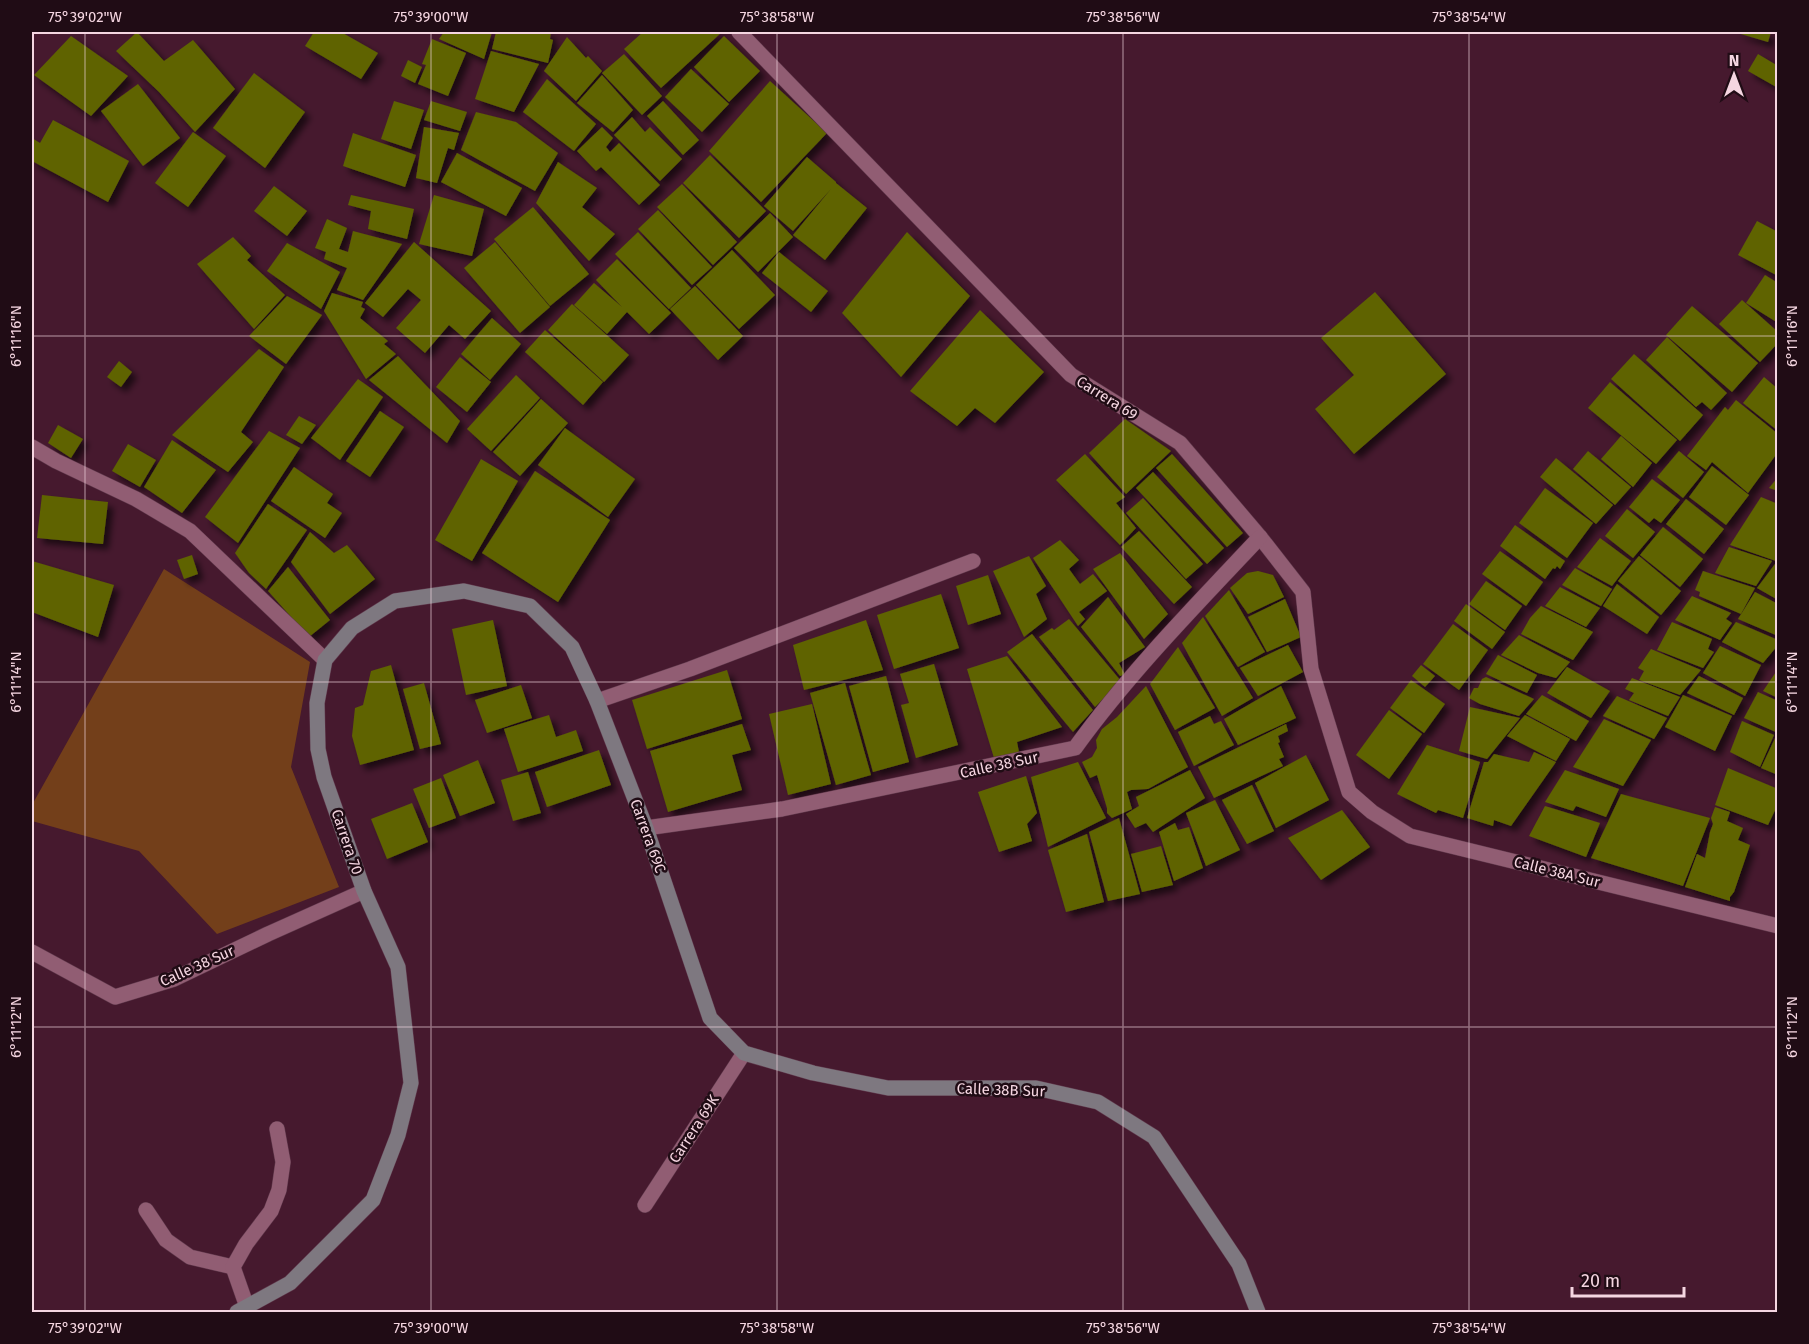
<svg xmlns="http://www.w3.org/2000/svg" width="1809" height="1344" viewBox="0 0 1809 1344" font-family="'Fira Sans',sans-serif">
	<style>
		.green { fill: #733f1a }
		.building { fill: #5e6300; filter: url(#shadow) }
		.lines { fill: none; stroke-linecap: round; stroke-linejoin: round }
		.service-casing { stroke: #5f384b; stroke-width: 16 }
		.minor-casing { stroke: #5f384b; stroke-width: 16 }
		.secondary-casing { stroke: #5f384b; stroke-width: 16 }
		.service { stroke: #915d73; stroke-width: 15 }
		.minor { stroke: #915d73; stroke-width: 15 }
		.secondary { stroke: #7e7880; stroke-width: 15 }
		.ticks { fill: none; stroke: #f5d6e1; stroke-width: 1.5; stroke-opacity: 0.45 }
		.labels { text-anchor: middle; stroke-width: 5; stroke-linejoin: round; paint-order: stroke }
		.street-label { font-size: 15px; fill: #f5d6e1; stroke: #200c15 }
		.neatline { fill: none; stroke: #f5d6e1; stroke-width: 2 }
		.ticks-label { font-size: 15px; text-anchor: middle; fill: #f5d6e1 }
	</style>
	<defs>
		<filter id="shadow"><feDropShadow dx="5.5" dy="5.5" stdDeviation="3" flood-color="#0009"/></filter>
	</defs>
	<rect width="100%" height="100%" fill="#46192e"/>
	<path class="green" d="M164,569L310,662L291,767L339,887L217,934L139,851L32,821V805Z"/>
	<g class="building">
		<path d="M137,32L164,61L193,40L235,89L195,132L159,92L116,51Z"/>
		<path d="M314,32H341L378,53L361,79L305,46Z"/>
		<path d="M444,32H492L484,59L439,39Z"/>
		<path d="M496,32H551L550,39L553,40L548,63L492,49Z"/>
		<path d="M643,32H722L661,88L624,49Z"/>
		<path d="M1734,32H1771L1768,42Z"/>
		<path d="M71,36L128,76L91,116L34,75Z"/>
		<path d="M724,36L760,71L729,102L694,67Z"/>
		<path d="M567,37L586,58L588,56L602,71L576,101L544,71Z"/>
		<path d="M432,39L466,53L448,96L418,84L426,65L422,64Z"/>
		<path d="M491,51L539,64L514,112L475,99Z"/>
		<path d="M624,54L662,96L642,115L602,73Z"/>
		<path d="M1758,54L1778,66V88L1748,71Z"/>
		<path d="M408,60L422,67L415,83L401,76Z"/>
		<path d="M691,69L729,104L702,132L665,97Z"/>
		<path d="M254,73L305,112L265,168L213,128Z"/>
		<path d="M602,75L633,110L613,132L577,103Z"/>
		<path d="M547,79L596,124L574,151L523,112Z"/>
		<path d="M770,81L827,133L761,202L709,151Z"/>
		<path d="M138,84L180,138L143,166L101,111Z"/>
		<path d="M394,101L424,110L411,149L381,139Z"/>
		<path d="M431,101L467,112L460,131L424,120Z"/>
		<path d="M663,101L699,140L683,155L647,116Z"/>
		<path d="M476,112L516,122L558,153L535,191L461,150Z"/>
		<path d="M632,117L645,132L650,127L682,159L660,181L614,135Z"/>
		<path d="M53,120L129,161L108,202L32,161V138L40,143Z"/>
		<path d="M424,127L459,133L454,150L448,148L437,183L416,178Z"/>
		<path d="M602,127L613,138L606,147L610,152L619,143L660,185L639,205L601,167L596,171L577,151Z"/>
		<path d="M193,132L226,156L188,207L155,183Z"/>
		<path d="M353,133L416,155L405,187L343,166Z"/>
		<path d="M457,153L522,188L506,216L441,182Z"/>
		<path d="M710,155L766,211L739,238L683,183Z"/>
		<path d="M807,157L836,182V183L867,208L825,260L793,235L831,189L793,231L764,206Z"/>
		<path d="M558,162L597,188L582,207L615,234L589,261L536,203Z"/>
		<path d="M682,184L737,242L713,265L657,207Z"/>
		<path d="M274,186L307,211L287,236L254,211Z"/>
		<path d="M351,195L414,209L407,239L368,229L371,211L348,205Z"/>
		<path d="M434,195L484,209L472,256L419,244Z"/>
		<path d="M533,207L589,274L550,306L494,239Z"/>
		<path d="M658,210L712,267L692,285L638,229Z"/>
		<path d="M770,213L793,237L758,272L734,248Z"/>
		<path d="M327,219L347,228L339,249L348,252L353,231L402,244L363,300L337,290L347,268L324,259L326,252L315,248Z"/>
		<path d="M1757,221L1778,232V276L1738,255Z"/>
		<path d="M638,232L691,288L669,309L615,254Z"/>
		<path d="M907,232L970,296L901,377L842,313Z"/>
		<path d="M233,237L251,256L247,260L285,295L254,329L197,264Z"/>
		<path d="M414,242L491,311L465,339L449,325L425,353L396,328L421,300L408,289L383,317L365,303Z"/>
		<path d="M495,242L550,307L520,333L464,268Z"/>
		<path d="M287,243L340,272L321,309L267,271Z"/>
		<path d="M732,250L775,295L739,329L696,285Z"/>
		<path d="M779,252L828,291L811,312L762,273Z"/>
		<path d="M617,259L671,313L649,334L627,312L607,334L574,305L594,283L622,307L596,280Z"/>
		<path d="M1765,275L1778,283V323L1746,303Z"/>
		<path d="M695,286L743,336L718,360L670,309Z"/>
		<path d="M1375,292L1446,374L1354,454L1315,409L1354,375L1321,338Z"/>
		<path d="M332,293L363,302L361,307L365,309L360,318L388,341L384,344L396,354L366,379L324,311Z"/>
		<path d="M287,296L322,315L286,364L249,336Z"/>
		<path d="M1742,300L1778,332V343L1760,362L1719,324Z"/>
		<path d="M572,304L629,355L604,382L548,330Z"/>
		<path d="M1692,306L1758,363L1732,392L1666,335Z"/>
		<path d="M980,310L1044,372L995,423L975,408L957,426L910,391Z"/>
		<path d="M492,318L521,344L490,380L461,354Z"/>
		<path d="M545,330L603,382L583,405L525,352Z"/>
		<path d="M1667,337L1727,393L1711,410L1702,402L1696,407L1646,360Z"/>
		<path d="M259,349L284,367L241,432L253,442L228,472L172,435Z"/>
		<path d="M1634,354L1703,415L1680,441L1611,379Z"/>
		<path d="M398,356L460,421L447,443L369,380Z"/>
		<path d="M460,357L491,382L467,412L436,387Z"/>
		<path d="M119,361L132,372L121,387L107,377Z"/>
		<path d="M516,375L540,398L491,451L467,429Z"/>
		<path d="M1764,377L1778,389V431L1743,403Z"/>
		<path d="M358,379L383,397L340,460L311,438Z"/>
		<path d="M1610,382L1677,440L1656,464L1588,408Z"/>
		<path d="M541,399L568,423L520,476L493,452Z"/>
		<path d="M1736,400L1778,434V452L1748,493L1712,462L1706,470L1687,456L1725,407L1728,410Z"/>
		<path d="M380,411L404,427L370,477L346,461Z"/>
		<path d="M299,416L316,425L302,444L286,435Z"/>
		<path d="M1125,419L1171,451L1126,494L1089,453Z"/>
		<path d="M58,425L83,439L71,458L48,443Z"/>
		<path d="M565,428L635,479L608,517L538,465Z"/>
		<path d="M269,431L300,448L238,543L205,517Z"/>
		<path d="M1621,436L1652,463L1633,487L1601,459Z"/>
		<path d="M172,440L216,470L182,513L144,487Z"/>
		<path d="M128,444L156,460L140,487L112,471Z"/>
		<path d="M1588,451L1631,487L1615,505L1573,469Z"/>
		<path d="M1679,451L1704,472L1683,498L1657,477Z"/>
		<path d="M1085,454L1125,497L1116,503L1136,528L1120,545L1056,480Z"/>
		<path d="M1172,454L1243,533L1227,547L1156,468Z"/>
		<path d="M1556,458L1613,505L1596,524L1540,477Z"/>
		<path d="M481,459L518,481L472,561L435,540Z"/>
		<path d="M1712,466L1749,495L1726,525L1689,497Z"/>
		<path d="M294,467L333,494L327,503L342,513L325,538L271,501Z"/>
		<path d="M535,471L610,520L558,602L482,553Z"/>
		<path d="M1153,472L1224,548L1207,564L1136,488Z"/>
		<path d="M1778,477V491L1769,488Z"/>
		<path d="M1652,479L1680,500L1661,523L1654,518L1649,523L1629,507Z"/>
		<path d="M1545,488L1593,523L1567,558L1519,523Z"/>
		<path d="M42,495L108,502L103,544L37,538Z"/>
		<path d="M1761,497L1778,504V558L1776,561L1730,545Z"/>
		<path d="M1143,498L1203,564L1186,579L1126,513Z"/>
		<path d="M1686,499L1724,529L1704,554L1666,524Z"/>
		<path d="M268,504L307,530L266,589L249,573L235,553Z"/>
		<path d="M1627,509L1655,532L1633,558L1605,536Z"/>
		<path d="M1515,525L1565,561L1560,569L1557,566L1555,569L1553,568L1545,579L1500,546Z"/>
		<path d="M1663,527L1703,559L1680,587L1640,555Z"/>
		<path d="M1139,531L1192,587L1174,604L1121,547Z"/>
		<path d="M310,532L334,553L347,545L375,579L330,614L291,562Z"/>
		<path d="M1600,538L1631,561L1612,586L1577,567Z"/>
		<path d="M1060,540L1079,560L1069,569L1080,584L1093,574L1107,591L1079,612L1085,619L1078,626L1033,558Z"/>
		<path d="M1729,547L1772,561L1756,586L1715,573Z"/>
		<path d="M1500,551L1543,582L1526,606L1482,574Z"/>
		<path d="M1120,553L1168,614L1144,639L1093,569Z"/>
		<path d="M192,555L198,574L184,579L177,560Z"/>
		<path d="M1029,556L1046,586L1036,594L1047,619L1024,637L993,571Z"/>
		<path d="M1639,556L1681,591L1661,615L1618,581Z"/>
		<path d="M1778,560V600L1757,588Z"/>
		<path d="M32,561L114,585L98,637L32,612Z"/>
		<path d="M288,567L330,620L309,637L268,591Z"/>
		<path d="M1575,568L1612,589L1601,606L1562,585Z"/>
		<path d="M1258,571L1273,575L1284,597L1248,614L1230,588L1247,573Z"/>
		<path d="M1703,571L1755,588L1741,614L1699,596L1700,592L1695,590Z"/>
		<path d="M988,575L1001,614L968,625L956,586Z"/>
		<path d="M1486,581L1522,606L1505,630L1469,604Z"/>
		<path d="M1617,584L1659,617L1647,634L1603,606Z"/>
		<path d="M1560,587L1600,608L1586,627L1545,606Z"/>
		<path d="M1229,590L1265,652L1238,667L1205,616Z"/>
		<path d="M1755,592L1778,604V636L1738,619Z"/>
		<path d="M941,594L959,648L894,669L877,615Z"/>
		<path d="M1692,596L1731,613L1726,619L1732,623L1720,640L1675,620Z"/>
		<path d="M1108,597L1145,647L1119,663L1125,675L1120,676L1081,627Z"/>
		<path d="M1285,599L1301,637L1267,652L1248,617Z"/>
		<path d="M1466,604L1505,632L1492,649L1454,621Z"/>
		<path d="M1541,606L1593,632L1573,660L1521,634L1530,618Z"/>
		<path d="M1203,617L1253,698L1222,716L1182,643Z"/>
		<path d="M1069,619L1121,681L1095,707L1039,637L1052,628L1054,630Z"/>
		<path d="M493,620L507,686L466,695L452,629Z"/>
		<path d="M866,620L883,670L804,690L793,645Z"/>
		<path d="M1672,622L1712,639L1708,649L1714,652L1703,668L1657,650Z"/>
		<path d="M1736,622L1778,640V645L1763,663L1722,642Z"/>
		<path d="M1453,624L1488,650L1459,690L1423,664Z"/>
		<path d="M1032,634L1093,710L1073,732L1007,652Z"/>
		<path d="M1519,635L1570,662L1556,678L1538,673L1501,655Z"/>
		<path d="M1288,645L1303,672L1258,696L1240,668Z"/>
		<path d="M1720,646L1761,665L1745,696L1703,673Z"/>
		<path d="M1178,647L1215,708L1175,730L1150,684Z"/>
		<path d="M1651,649L1701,670L1680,695L1639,680L1644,671L1638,668Z"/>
		<path d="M1498,655L1537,675L1527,693L1486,674Z"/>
		<path d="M1007,656L1062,727L1017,742L1019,752L994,758L967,669Z"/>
		<path d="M934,664L958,745L916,758L901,705L909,703L900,674Z"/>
		<path d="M391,665L414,750L360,765L352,736L355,708L363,705L371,671Z"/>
		<path d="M1421,665L1435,676L1425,687L1412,676Z"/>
		<path d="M1567,667L1610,691L1591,718L1547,693Z"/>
		<path d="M1778,669V698L1763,691Z"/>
		<path d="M727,670L742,719L647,749L632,700Z"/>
		<path d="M886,676L909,762L873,772L849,686Z"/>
		<path d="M1699,676L1743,698L1734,715L1687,693Z"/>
		<path d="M1486,677L1534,699L1519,716L1480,704L1469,698L1474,688H1478L1482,679Z"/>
		<path d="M1632,678L1680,697L1668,716L1629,700L1634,693L1625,689Z"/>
		<path d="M1411,680L1445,704L1424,733L1390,708Z"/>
		<path d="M424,683L441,744L420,749L403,689Z"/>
		<path d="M845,683L871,775L836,785L810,693Z"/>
		<path d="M521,685L532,718L487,733L475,700Z"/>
		<path d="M1146,686L1188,767L1148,789L1131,790L1127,792L1132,809L1112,818L1107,813V808L1097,775L1090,778L1082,762L1092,757L1097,748L1096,740L1102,729L1117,717Z"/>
		<path d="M1281,686L1296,718L1238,745L1224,719Z"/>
		<path d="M1758,692L1778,701V733L1744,718Z"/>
		<path d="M1542,695L1589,721L1576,741L1526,714Z"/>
		<path d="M1683,695L1732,716L1715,751L1665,727Z"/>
		<path d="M1617,696L1667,718L1654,739L1603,716Z"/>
		<path d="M812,704L831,784L788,795L769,714Z"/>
		<path d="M1470,707L1520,718L1487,759L1459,751Z"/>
		<path d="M1389,710L1422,734L1389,779L1356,755Z"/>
		<path d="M549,715L556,737L576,730L583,751L518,772L504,729Z"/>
		<path d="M1525,715L1570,739L1556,761L1507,736Z"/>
		<path d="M1210,716L1214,724L1221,721L1234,745L1194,766L1178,732Z"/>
		<path d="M1604,719L1651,740L1623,786L1573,767Z"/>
		<path d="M1742,721L1774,735L1760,767L1730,752Z"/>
		<path d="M742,724L751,750L732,755L742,790L668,812L650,751Z"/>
		<path d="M1286,724L1288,731L1278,736L1280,742L1278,743L1284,757L1279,759L1283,766L1214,798L1198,767Z"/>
		<path d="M1776,736H1778V775L1761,768Z"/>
		<path d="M1427,745L1480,762L1463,818L1438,810L1436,813L1397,794Z"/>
		<path d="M599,750L611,785L547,807L535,772Z"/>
		<path d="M1534,752L1556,762L1511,826L1494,820L1493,826L1467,818L1484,762H1488L1494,754L1529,762Z"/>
		<path d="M1306,755L1329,800L1276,828L1255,783Z"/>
		<path d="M478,760L495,803L460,816L443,775Z"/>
		<path d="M1078,762L1106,818L1048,847L1031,777Z"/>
		<path d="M1728,768L1778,789V804L1768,825L1715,805Z"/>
		<path d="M1190,770L1205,798L1153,832L1146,823L1135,828L1126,814L1139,806L1136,797Z"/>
		<path d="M1565,770L1619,789L1606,817L1576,806L1573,811L1545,802Z"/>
		<path d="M528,772L541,813L513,821L501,780Z"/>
		<path d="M1026,776L1037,813L1027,824L1032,841L999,852L978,792Z"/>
		<path d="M441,778L456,818L429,828L413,789Z"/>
		<path d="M1252,785L1274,831L1247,844L1222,800Z"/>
		<path d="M1621,794L1710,818L1683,886L1591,858Z"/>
		<path d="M1215,800L1240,850L1206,866L1186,813Z"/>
		<path d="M412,803L428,842L387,859L371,819Z"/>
		<path d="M1545,806L1600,823L1586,857L1529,836Z"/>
		<path d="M1715,807L1730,812L1727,821L1743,828L1738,840L1750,845L1734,892L1730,897V901L1685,887L1697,854L1705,858L1710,832L1713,824L1711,818Z"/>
		<path d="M1342,810L1370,847L1321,880L1288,838Z"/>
		<path d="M1119,818L1140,894L1108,901L1089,832Z"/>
		<path d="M1175,823L1178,830L1189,827L1203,868L1174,881L1159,832Z"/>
		<path d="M1087,834L1104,902L1066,912L1048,850Z"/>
		<path d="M1161,846L1173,885L1142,892L1131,854Z"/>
	</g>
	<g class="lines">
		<defs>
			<g id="service">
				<path d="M597,701L690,669L973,561"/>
				<path d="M146,1210L166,1240L190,1257L233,1267"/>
				<path d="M247,1307L233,1267L246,1244L271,1211L279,1190L283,1162L277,1129"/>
			</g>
			<g id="minor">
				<path d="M739,32L1071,375L1180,443L1260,537L1303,592L1311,669L1349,792L1372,812L1410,836L1778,926"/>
				<path d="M32,447L56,461L136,499L190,531L325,660"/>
				<path d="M646,828L782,809L1075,748C1130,672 1196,605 1260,537"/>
				<path d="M32,952L115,997L174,979L268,934L364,891"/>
				<path d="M645,1205L744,1053"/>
			</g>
			<path id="secondary" d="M237,1312L290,1283L373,1200L398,1135L411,1083L398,967L364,891L324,777L318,749L317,703L325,660L352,628L395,601L464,591L530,606L572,647L597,701L646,828L710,1018L744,1053L813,1073L888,1088H1036L1098,1102L1154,1137L1239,1264L1258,1312"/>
		</defs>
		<use href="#service" class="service-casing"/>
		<use href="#minor" class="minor-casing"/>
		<use href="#secondary" class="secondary-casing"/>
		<use href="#service" class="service"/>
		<use href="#minor" class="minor"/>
		<use href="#secondary" class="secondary"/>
	</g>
	<path class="ticks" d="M85,32V1312M431,32V1312M777,32V1312M1123,32V1312M1469,32V1312M32,336H1778M32,682H1778M32,1027H1778"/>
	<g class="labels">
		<g class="street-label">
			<text transform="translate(1107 398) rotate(32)" y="5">Carrera 69</text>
			<text transform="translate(999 765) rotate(-12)" y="5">Calle 38 Sur</text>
			<text transform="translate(648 836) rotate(70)" y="5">Carrera 69C</text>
			<text transform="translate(347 842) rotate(71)" y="5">Carrera 70</text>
			<text transform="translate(1557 872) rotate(14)" y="5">Calle 38A Sur</text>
			<text transform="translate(197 966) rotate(-24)" y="5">Calle 38 Sur</text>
			<text transform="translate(1001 1090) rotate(2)" y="5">Calle 38B Sur</text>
			<text transform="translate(694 1129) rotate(-57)" y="5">Carrera 69K</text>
		</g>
	</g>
	<rect width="1809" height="1344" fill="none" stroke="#200c15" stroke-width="66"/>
	<g transform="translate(1734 75)" stroke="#200c15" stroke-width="4.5" paint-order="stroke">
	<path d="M0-4.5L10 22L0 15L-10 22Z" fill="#f5d6e1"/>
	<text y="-9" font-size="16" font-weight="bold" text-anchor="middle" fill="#f5d6e1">N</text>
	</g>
	<path d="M1572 1287v9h112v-9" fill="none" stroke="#f5d6e1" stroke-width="3"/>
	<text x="1581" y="1287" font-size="18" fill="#f5d6e1" stroke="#200c15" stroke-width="4.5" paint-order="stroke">20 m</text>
	<rect x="33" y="33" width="1743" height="1278" class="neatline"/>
	<g class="ticks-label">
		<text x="85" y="22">75°39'02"W</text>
		<text x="431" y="22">75°39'00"W</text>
		<text x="777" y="22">75°38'58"W</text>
		<text x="1123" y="22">75°38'56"W</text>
		<text x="1469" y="22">75°38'54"W</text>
		<text transform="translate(16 336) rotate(-90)" y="5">6°11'16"N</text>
		<text transform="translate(1792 336) rotate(-90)" y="5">6°11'16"N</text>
		<text transform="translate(16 682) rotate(-90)" y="5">6°11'14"N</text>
		<text transform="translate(1792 682) rotate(-90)" y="5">6°11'14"N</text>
		<text transform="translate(16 1027) rotate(-90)" y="5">6°11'12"N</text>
		<text transform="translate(1792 1027) rotate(-90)" y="5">6°11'12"N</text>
		<text x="85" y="1333">75°39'02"W</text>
		<text x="431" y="1333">75°39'00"W</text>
		<text x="777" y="1333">75°38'58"W</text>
		<text x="1123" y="1333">75°38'56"W</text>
		<text x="1469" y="1333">75°38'54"W</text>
	</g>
</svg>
